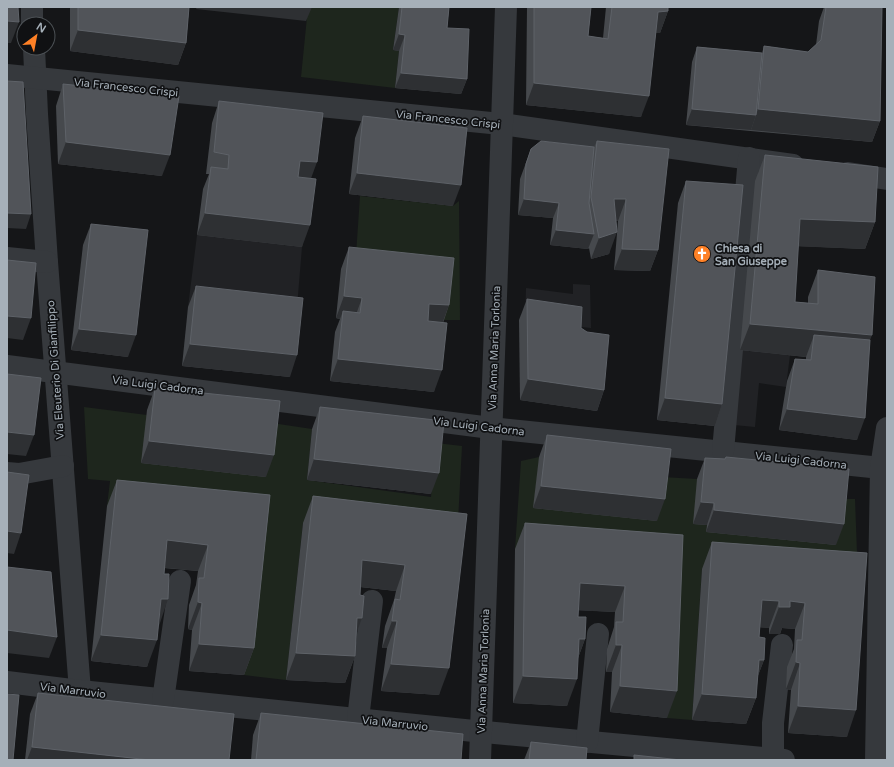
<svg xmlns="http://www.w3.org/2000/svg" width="894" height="767" viewBox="0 0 894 767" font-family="'Varela Round',sans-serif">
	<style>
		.built { fill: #212225 }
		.green { fill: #1e261d }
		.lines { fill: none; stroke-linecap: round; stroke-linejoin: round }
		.minor { stroke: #36393d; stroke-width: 22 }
		.wall { fill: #46494d }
		.shaded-wall { fill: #2e3033 }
		.building { fill: #515459; stroke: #5e6268 }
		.labels { text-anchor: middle; stroke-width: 3.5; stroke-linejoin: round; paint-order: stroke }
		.street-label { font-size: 11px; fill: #a6b0b9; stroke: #101113 }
		.poi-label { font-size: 11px; font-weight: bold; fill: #a6b0b9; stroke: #101113; text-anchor: start }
	</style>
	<rect width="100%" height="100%" fill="#151618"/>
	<g class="built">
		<path d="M197,235L302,247L296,319L188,307Z"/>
		<path d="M573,284L590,285L591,328L525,321L526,288L573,294Z"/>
		<path d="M740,350L790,355L786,387L759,383L755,427L734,425Z"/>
	</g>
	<g class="green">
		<path d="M308,7H399L393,50L399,51L395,88L301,77Z"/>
		<path d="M360,196L453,206L459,201L460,320H442L355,270Z"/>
		<path d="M84,407L147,415L142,463L272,423L312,429L307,480L431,497L436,443L462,446L457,541L303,523L286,680L244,675L261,522L107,506L110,481L88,479Z"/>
		<path d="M539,457L662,477L697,479L707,525L706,532L841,499H855L858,580L702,569L692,720L667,718L674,561L515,549L521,461Z"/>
	</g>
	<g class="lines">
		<g class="minor">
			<path d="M32,7V24"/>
			<path d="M34,48L37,114L47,262L80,691"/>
			<path d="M7,75L501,124L793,165"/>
			<path d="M848,173L887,179"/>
			<path d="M7,258L47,262"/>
			<path d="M7,366L491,428L881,468"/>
			<path d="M723,451L749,158"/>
			<path d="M7,473L19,474L63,466"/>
			<path d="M7,682L80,691L474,731L784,760"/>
			<path d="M163,700L180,581"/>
			<path d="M358,719L372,601"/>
			<path d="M587,742L598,634"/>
			<path d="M773,759V723L782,645"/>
			<path d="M480,760L506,7"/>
			<path d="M876,760L881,468L887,428"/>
		</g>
	</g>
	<g class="wall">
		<path d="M70,7H189L186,43L178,65L70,51Z"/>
		<path d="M399,7H449L447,28L467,79L461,94L395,88L399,51L393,50Z"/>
		<path d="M527,7H591L588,36L603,38L606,7H668V11L660,33H656L641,117L526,105Z"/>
		<path d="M824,7H882L880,121L872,142L686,125L692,62L697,47L762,53L764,46L808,52L816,45L819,21Z"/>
		<path d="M63,84L162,176L58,164L56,106Z"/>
		<path d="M219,101L311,179L302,247L197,235L203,189L209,174H206L212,123Z"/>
		<path d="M363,116L453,206L349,194L355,138Z"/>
		<path d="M597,141L658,250L650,271L614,270L618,221H616L609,254L591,259L589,248L588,249L550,245L553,218L518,215L520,179L531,149L594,147Z"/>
		<path d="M765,155L875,222L865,249L798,246L795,302L808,303V297L818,270L870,340L857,440L779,430L787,381L795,359L806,360V357L740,350L755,181Z"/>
		<path d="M686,181L722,404L715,426L657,420L678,203Z"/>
		<path d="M91,224L128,357L71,350L83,245Z"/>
		<path d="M349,247L449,305L443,323L434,392L330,381L335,332L340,319L336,318L341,269Z"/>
		<path d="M196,286L290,377L182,366L188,307Z"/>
		<path d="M527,299L581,328L604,390L597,411L520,400L519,320Z"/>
		<path d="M155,388L266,477L141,463L147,410Z"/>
		<path d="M320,407L431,494L307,480L312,429Z"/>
		<path d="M547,435L657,521L533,508L539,457Z"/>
		<path d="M726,457L836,545L706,532L707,525L693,524L697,479L705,458L725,459Z"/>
		<path d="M117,480L270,495L254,648L244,675L189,671L192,630L188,629L189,605L196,585L198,571L164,568L158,626L147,667L91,661L107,506Z"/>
		<path d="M313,496L467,514L439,695L381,691L387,648H382L385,626L394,600L396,591L360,587L355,656L345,683L286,680L303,523Z"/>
		<path d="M525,523L683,535L667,718L610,712L612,672H606L607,649L614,627L615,612L578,610V617L585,639L578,658L567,706L513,703L515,549Z"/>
		<path d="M712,542L867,553L847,737L788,733L791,690L786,689L787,667L794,649L795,629L782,628L780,634H769V628L760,627L759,637L764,660L757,678L756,698L746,724L692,720L702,569Z"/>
		<path d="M38,693L229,760H25L30,714Z"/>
		<path d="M261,713L461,760H251L253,735Z"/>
		<path d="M531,742L586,760H524Z"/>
	</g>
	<g class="shaded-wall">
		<path d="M197,7H312L306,21L196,9Z"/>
		<path d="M668,11L660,33H650L658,12Z"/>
		<path d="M7,21L19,22L11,43H7Z"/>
		<path d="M78,30L186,43L178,65L70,51Z"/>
		<path d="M399,34L405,35L399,51L393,50Z"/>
		<path d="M401,73L467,79L461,94L395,88Z"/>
		<path d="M534,83L649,96L641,117L526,105Z"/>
		<path d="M692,109L756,115L751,130L686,125Z"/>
		<path d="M758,109L880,121L872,142L751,130Z"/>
		<path d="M66,142L170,155L162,176L58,164Z"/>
		<path d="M300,161L317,162L309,184L292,182Z"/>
		<path d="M357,173L461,185L453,206L349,194Z"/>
		<path d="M524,199L559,203L553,218L518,215Z"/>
		<path d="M614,199H626L618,221L607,220Z"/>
		<path d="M7,213L31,214L26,229L7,228Z"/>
		<path d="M205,213L310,225L302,247L197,235Z"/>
		<path d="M800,219L875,222L865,249L790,246Z"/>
		<path d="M556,230L594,234L588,249L550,245Z"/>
		<path d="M617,232L609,254L591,259L599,238Z"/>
		<path d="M622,249L658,250L650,271L614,270Z"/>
		<path d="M344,296L362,298L354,320L343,311L340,319L336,318Z"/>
		<path d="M429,304L449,305L441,327L421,326Z"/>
		<path d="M7,316L31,318L23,340L7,338Z"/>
		<path d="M750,324L872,335L862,362L814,335L806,357L740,350Z"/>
		<path d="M79,329L136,335L128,357L71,350Z"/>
		<path d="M190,344L297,355L290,377L182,366Z"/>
		<path d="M338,359L442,370L434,392L330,381Z"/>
		<path d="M528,379L604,390L597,411L520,400Z"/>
		<path d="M665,398L722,404L715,426L657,420Z"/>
		<path d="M787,409L865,418L857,440L779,430Z"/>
		<path d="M7,432L34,435L26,456L7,454Z"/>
		<path d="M149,441L274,455L266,477L141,463Z"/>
		<path d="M314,459L439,473L431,494L307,480Z"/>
		<path d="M541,486L665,499L657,521L533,508Z"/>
		<path d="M701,502L714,503L707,525L693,524Z"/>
		<path d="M714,510L844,524L836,545L706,532Z"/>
		<path d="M7,531L21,533L14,554L7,553Z"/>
		<path d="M167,540L208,545L198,571L157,567Z"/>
		<path d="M362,560L405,565L396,591L352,586Z"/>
		<path d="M580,583L625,586L615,612L570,610Z"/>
		<path d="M161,599H168L159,626Z"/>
		<path d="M762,600L779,601L769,628L752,627Z"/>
		<path d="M790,601L805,603L795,629L782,628L780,634H769L779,607Z"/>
		<path d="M198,602L202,603L192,630L188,629Z"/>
		<path d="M357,618H362L352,645Z"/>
		<path d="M392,621H397L387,648H382Z"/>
		<path d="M7,630L57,637L49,658L7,653Z"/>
		<path d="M101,635L157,640L147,667L91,661Z"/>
		<path d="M579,639H585L575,666Z"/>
		<path d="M199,644L254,648L244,675L189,671Z"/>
		<path d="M616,645H622L612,672H606Z"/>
		<path d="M296,653L355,656L345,683L286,680Z"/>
		<path d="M759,660H764L754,686Z"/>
		<path d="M796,662L800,663L791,690L786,689Z"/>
		<path d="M391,664L449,668L439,695L381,691Z"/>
		<path d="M523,676L577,679L567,706L513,703Z"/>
		<path d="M620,686L677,691L667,718L610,712Z"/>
		<path d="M702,694L756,698L746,724L692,720Z"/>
		<path d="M798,706L856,710L847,737L788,733Z"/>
		<path d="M32,747L150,760H27Z"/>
	</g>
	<g class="building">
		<path d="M7,7H18L19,22L7,21Z"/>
		<path d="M78,7H189L186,43L78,30Z"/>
		<path d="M402,7H449L447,28L469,29L467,79L401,73L405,35L399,34Z"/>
		<path d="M534,7H591L588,36L608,39L612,7H668V11L658,12L649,96L534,83Z"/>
		<path d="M826,7H882L880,121L758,109L764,46L808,52L821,40Z"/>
		<path d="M697,47L762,53L756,115L692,109Z"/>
		<path d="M7,81L23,82L31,214L7,213Z"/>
		<path d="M63,84L179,96L170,155L66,142Z"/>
		<path d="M219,101L323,113L317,162L300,161L298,177L316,179L310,225L205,213L211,167L228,169L229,155L214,152Z"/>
		<path d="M363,116L467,128L461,185L357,173Z"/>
		<path d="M541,141L594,147L589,203L594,234L556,230L559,203L524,199L526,164L531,149Z"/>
		<path d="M597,141L669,149L658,250L622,249L626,199H614L617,232L599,238L591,197Z"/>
		<path d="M765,155L878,167L875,222L800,219L795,302L818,304V270L875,277L872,335L750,324Z"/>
		<path d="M686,181L743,185L722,404L665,398Z"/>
		<path d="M91,224L148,230L136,335L79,329Z"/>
		<path d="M349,247L454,258L449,305L429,304L428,321L447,323L442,370L338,359L343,311L360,313L362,298L344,296Z"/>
		<path d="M7,260L36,263L31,318L7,316Z"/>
		<path d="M196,286L303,298L297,355L190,344Z"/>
		<path d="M527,299L582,307L581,328L587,332L609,335L604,390L528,379Z"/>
		<path d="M814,335L870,340L865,418L787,409L795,359L811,360Z"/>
		<path d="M7,374L41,378L34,435L7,432Z"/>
		<path d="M155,388L280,401L274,455L149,441Z"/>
		<path d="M320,407L444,421L439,473L314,459Z"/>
		<path d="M547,435L671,449L665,499L541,486Z"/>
		<path d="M726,457L849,469L844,524L714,510V503L701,502L705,458L725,459Z"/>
		<path d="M7,472L29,475L21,533L7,531Z"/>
		<path d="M117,480L270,495L254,648L199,644L202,603L198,602L199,578H204L208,545L167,540L164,574H169L168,599H161L157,640L101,635Z"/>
		<path d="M313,496L467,514L449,668L391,664L397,621H392L395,599L400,600L405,565L362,560L360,595L364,596L362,618H357L355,656L296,653Z"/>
		<path d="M525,523L683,535L677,691L620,686L622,645H616V622H623L625,586L580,583L578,617H586L585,639H579L577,679L523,676Z"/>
		<path d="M712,542L867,553L856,710L798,706L800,663L796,662L797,640H802L805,603L790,601V607H779V601L762,600L759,637L765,638L764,660H759L756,698L702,694Z"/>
		<path d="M7,567L51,572L57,637L7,630Z"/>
		<path d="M38,693L234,714L229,760H150L32,747Z"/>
		<path d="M7,694L19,695L13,760H7Z"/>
		<path d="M261,713L463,734L461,760H256Z"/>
		<path d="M531,742L587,748L586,760H529Z"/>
		<path d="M634,755L681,760H634Z"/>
	</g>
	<defs>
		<symbol id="church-disc" viewBox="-11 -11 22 22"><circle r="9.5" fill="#ff8126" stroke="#101113"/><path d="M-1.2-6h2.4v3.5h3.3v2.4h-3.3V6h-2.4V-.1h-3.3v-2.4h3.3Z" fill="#fff"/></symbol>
	</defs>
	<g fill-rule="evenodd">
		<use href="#church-disc" x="692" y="244" width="20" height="20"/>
	</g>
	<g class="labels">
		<g class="street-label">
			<text transform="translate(126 87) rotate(6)" y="4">Via Francesco Crispi</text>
			<text transform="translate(448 119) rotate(6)" y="4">Via Francesco Crispi</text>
			<text transform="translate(494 348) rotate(-88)" y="4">Via Anna Maria Torlonia</text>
			<text transform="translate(55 370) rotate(-94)" y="4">Via Eleuterio Di Gianfilippo</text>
			<text transform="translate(158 385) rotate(7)" y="4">Via Luigi Cadorna</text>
			<text transform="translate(479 426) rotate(7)" y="4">Via Luigi Cadorna</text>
			<text transform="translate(801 460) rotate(6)" y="4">Via Luigi Cadorna</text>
			<text transform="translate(483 671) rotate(-88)" y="4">Via Anna Maria Torlonia</text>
			<text transform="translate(73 690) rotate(7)" y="4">Via Marruvio</text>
			<text transform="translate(395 723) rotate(6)" y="4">Via Marruvio</text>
		</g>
		<g class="poi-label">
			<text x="715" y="252">Chiesa di<tspan x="715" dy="13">San Giuseppe</tspan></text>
		</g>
	</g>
	<rect width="894" height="767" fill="none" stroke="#a6b0b9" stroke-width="16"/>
	<g transform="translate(36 36) rotate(32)"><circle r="19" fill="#101113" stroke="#4c5155"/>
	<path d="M0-3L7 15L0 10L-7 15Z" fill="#ff8126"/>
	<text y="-6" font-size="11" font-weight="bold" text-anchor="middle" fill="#a6b0b9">N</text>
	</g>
</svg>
